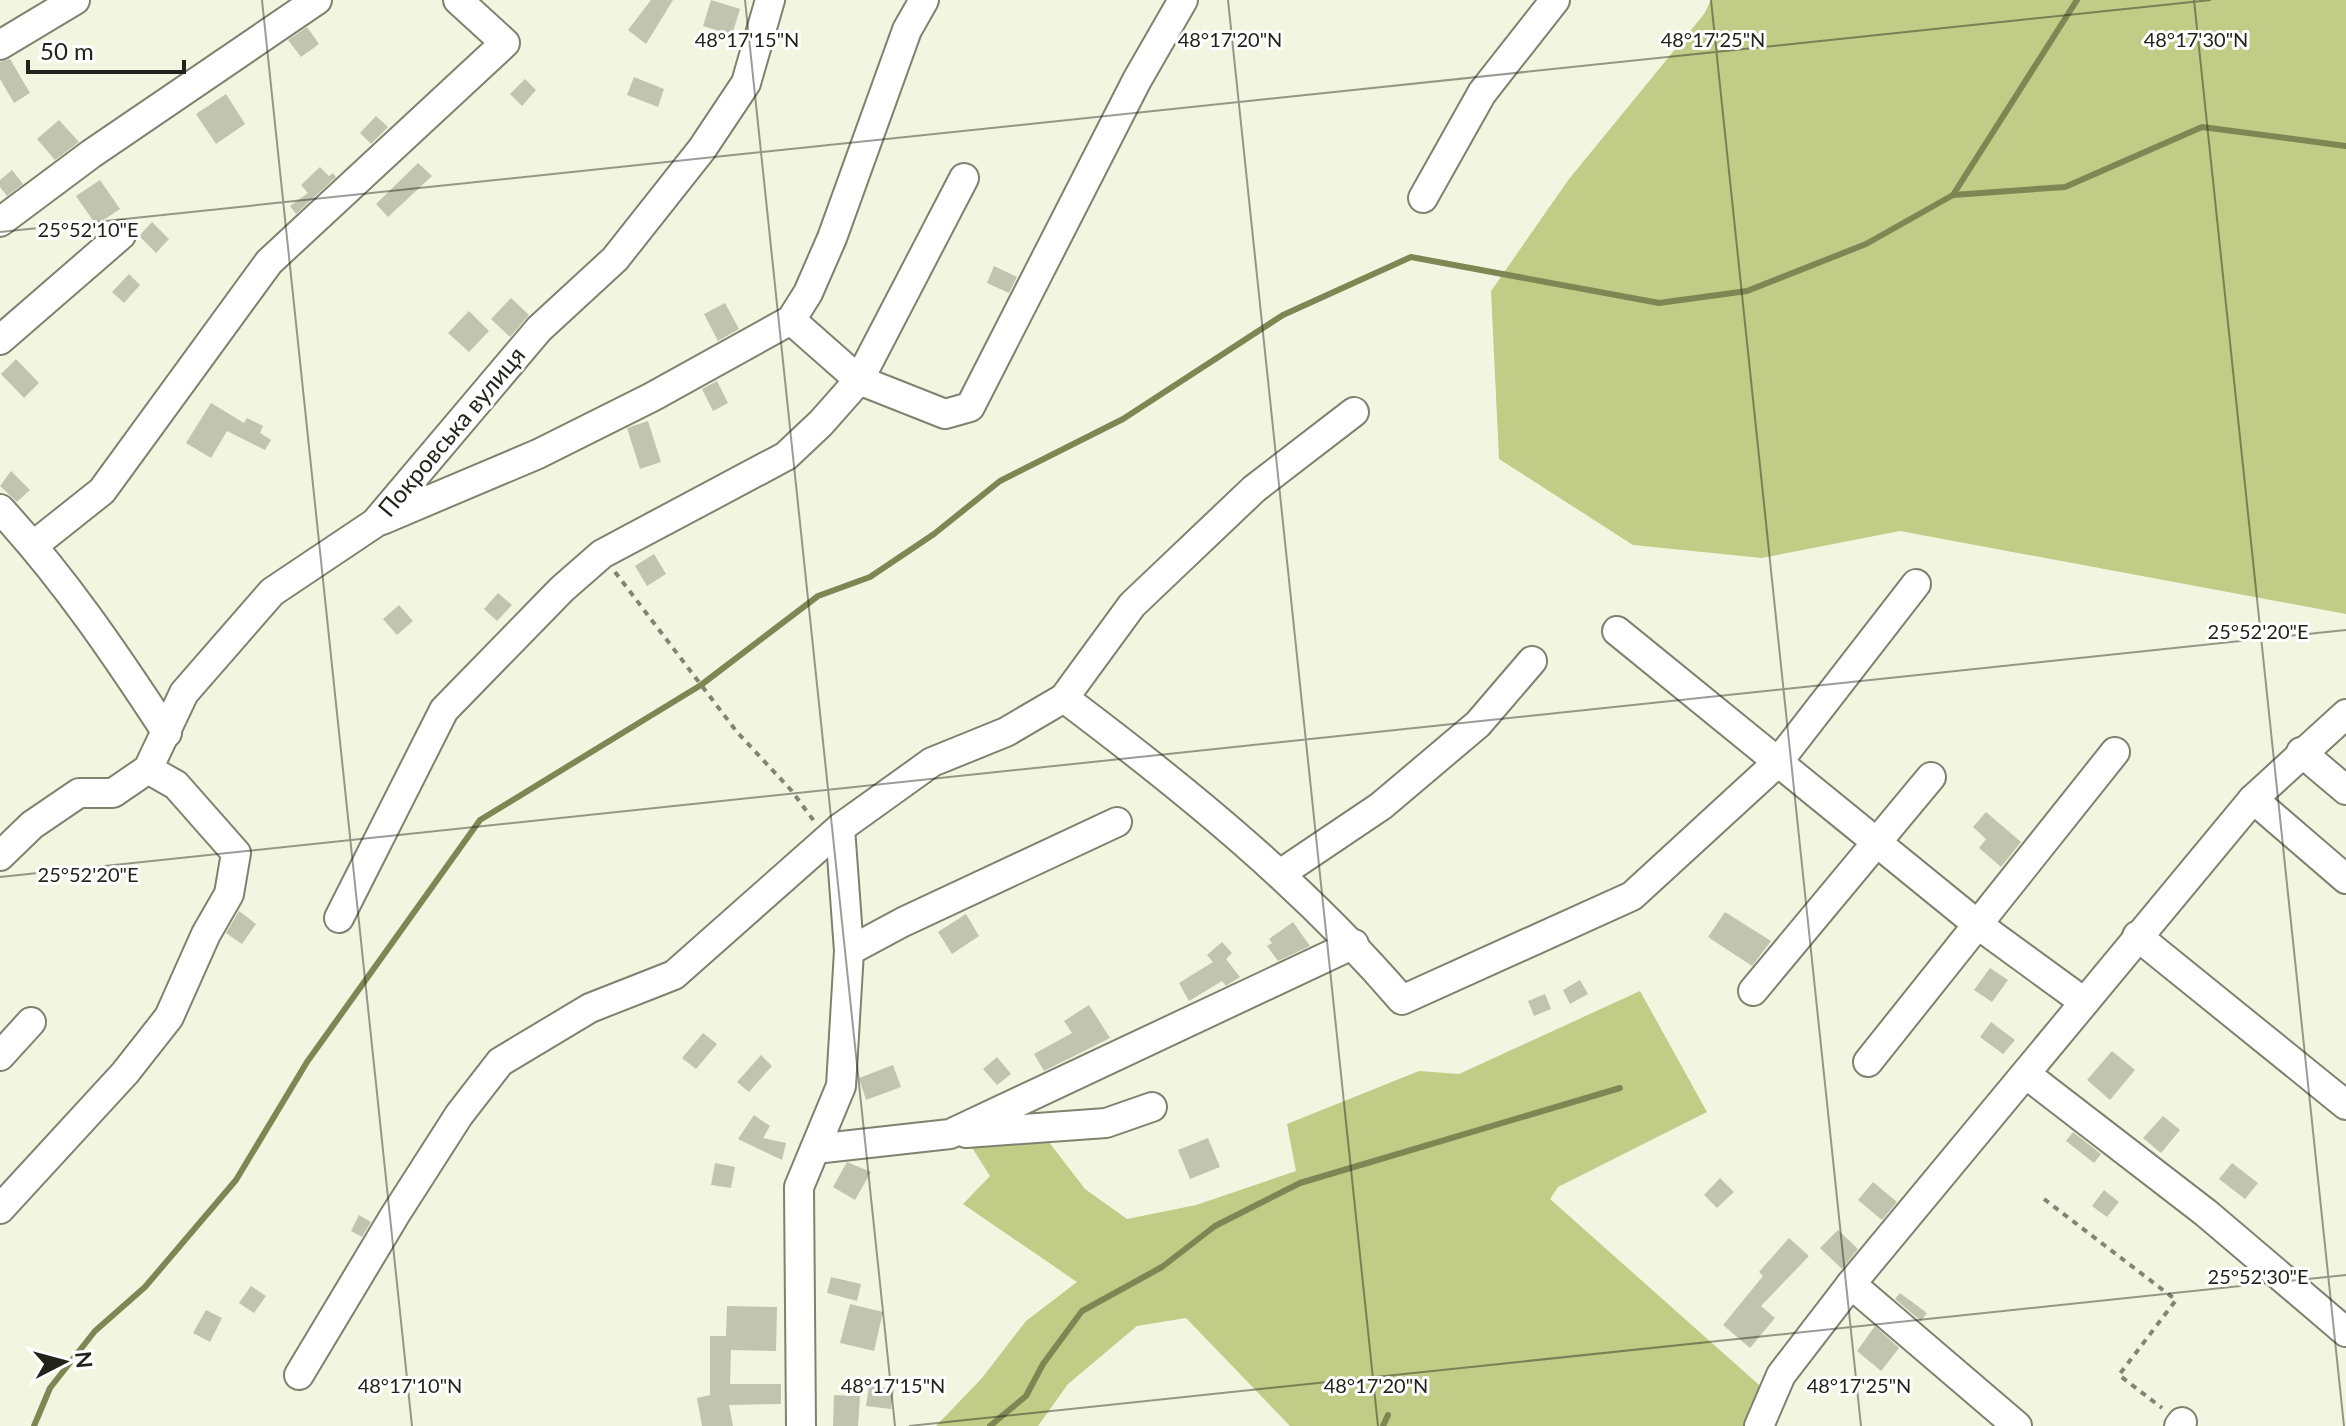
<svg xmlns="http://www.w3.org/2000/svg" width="2346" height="1426" viewBox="0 0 2346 1426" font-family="Lato,sans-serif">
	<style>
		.forest { fill: #c1cc87 }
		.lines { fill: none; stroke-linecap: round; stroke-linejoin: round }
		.stream { stroke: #7e8654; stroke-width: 6 }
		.building { fill: #c1c5b0 }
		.minor-casing { stroke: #7e826e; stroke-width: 32 }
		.path { stroke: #828576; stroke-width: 4; stroke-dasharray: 6 6; stroke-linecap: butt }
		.minor { stroke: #fff; stroke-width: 28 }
		.ticks { fill: none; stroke: #22231b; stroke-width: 2; stroke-opacity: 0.45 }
		.labels { text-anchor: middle; stroke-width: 6; stroke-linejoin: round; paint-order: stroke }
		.street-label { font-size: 24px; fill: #22231b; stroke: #fff }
		.ticks-label { font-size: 20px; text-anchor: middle; fill: #22231b; stroke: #fff; stroke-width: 6; stroke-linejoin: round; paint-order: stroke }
	</style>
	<rect width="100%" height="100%" fill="#f2f6e0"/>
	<g class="forest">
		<path d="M1711,0H2346V614L1900,531L1762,558L1633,545L1499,459L1491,291L1569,179L1704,14Z"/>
		<path d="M1640,991L1707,1112L1558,1187L1550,1199L1767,1392L1755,1426H1290L1186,1318L1137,1326L1068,1384L1038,1426H936L982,1378L1026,1321L1077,1282L963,1204L990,1176L971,1146L1045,1137L1085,1189L1127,1219L1196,1205L1296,1171L1287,1124L1419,1071L1459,1074Z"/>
	</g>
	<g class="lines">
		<g class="stream">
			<path d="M1953,195L2065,187L2202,127L2346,146"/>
			<path d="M34,1426L50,1388L95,1331L145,1287L236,1180L307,1062L480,820L701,685L818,596L870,577L934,534L1000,481L1123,419L1283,315L1411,257L1659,303L1747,291L1866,244L1953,195L2077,0"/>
			<path d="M990,1426L1026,1396L1043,1364L1082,1311L1162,1267L1215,1226L1300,1183L1620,1088"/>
			<path d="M1383,1426L1388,1415"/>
		</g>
	</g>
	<g class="building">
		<path d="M651,0H673L646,44L628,30Z"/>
		<path d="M711,0L740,9L732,35L703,26Z"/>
		<path d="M307,27L319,44L301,57L288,40Z"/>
		<path d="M10,59L30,93L14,103L0,79V62Z"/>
		<path d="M634,77L664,89L658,107L627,95Z"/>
		<path d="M525,79L536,90L522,106L510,94Z"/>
		<path d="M226,94L245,124L216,144L196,114Z"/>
		<path d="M376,116L388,127L371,144L360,133Z"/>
		<path d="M59,120L79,142L55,160L37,139Z"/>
		<path d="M418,163L432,176L388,217L376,204Z"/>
		<path d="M320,167L329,176L333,173L336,177L296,214L290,206L308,193L301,185Z"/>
		<path d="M12,170L23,184L7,196L0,187V180Z"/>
		<path d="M100,180L120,209L96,225L76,196Z"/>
		<path d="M152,222L169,239L156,253L139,236Z"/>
		<path d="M994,266L1017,277L1009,293L987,283Z"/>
		<path d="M129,274L140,285L124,303L112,292Z"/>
		<path d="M511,298L529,315L510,337L491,319Z"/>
		<path d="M725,303L739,329L718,341L704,314Z"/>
		<path d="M469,311L489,331L469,352L448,333Z"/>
		<path d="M16,359L39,383L24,398L1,374Z"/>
		<path d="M717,381L728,403L713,411L702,389Z"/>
		<path d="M211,403L244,423L247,418L263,426L260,433L271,440L265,450L227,431L211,458L186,443Z"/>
		<path d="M648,421L661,462L640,469L627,428Z"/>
		<path d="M11,471L30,490L17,502L0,486Z"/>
		<path d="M654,554L666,574L647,586L635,566Z"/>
		<path d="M498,593L512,605L497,621L484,609Z"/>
		<path d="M399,605L413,621L397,635L383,619Z"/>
		<path d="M1986,812L2021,842L2001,867L1979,848L1986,839L1973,827Z"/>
		<path d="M239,911L256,924L242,944L226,933Z"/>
		<path d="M1725,912L1771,941L1752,966L1708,937Z"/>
		<path d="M966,914L979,936L952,954L938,932Z"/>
		<path d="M1293,922L1310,946L1278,961L1267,946L1272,943L1269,939Z"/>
		<path d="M1222,942L1232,953L1226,959L1240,977L1226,986L1222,981L1189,1001L1179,983L1213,962L1207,955Z"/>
		<path d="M1990,968L2008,980L1992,1002L1974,990Z"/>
		<path d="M1580,980L1588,994L1570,1004L1563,990Z"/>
		<path d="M1545,994L1551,1009L1534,1016L1528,1001Z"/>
		<path d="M1089,1005L1110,1038L1044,1071L1034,1054L1072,1033L1064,1021Z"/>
		<path d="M1991,1022L2015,1040L2003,1054L1980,1037Z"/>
		<path d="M703,1033L717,1044L696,1069L682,1058Z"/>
		<path d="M2112,1051L2135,1070L2110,1100L2087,1080Z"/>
		<path d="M761,1055L772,1066L749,1092L737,1082Z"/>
		<path d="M997,1057L1011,1074L997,1085L983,1069Z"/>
		<path d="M893,1065L901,1087L866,1100L859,1078Z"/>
		<path d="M754,1115L770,1126L763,1138L786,1143L782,1160L738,1139Z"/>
		<path d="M2163,1116L2180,1130L2161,1153L2143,1138Z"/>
		<path d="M2073,1132L2101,1154L2094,1163L2066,1141Z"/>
		<path d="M1208,1138L1220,1167L1190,1179L1178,1150Z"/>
		<path d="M847,1162L871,1172L855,1200L833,1187Z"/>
		<path d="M715,1163L735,1167L731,1188L711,1185Z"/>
		<path d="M2232,1163L2258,1183L2245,1199L2219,1179Z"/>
		<path d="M1720,1178L1734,1192L1717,1208L1704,1195Z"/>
		<path d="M1873,1182L1897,1202L1882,1220L1858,1200Z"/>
		<path d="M2104,1190L2119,1202L2107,1217L2092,1206Z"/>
		<path d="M359,1215L371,1222L362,1237L351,1231Z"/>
		<path d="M1838,1230L1858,1249L1842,1269L1820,1248Z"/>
		<path d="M1789,1238L1809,1256L1761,1306L1775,1318L1750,1348L1723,1325L1763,1276L1759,1272Z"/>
		<path d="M831,1277L861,1284L857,1301L827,1293Z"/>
		<path d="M251,1286L266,1296L254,1313L239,1303Z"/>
		<path d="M1900,1293L1927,1313L1921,1321L1895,1299Z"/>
		<path d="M850,1304L883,1312L874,1351L840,1343Z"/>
		<path d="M727,1306L777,1307L776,1351L731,1350L730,1384H781V1404L729,1405L733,1426H702L697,1398L710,1395V1336H726Z"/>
		<path d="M206,1310L222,1318L210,1342L193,1333Z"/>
		<path d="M1875,1326L1899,1348L1881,1371L1857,1351Z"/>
		<path d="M869,1386L894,1389L891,1409L866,1406Z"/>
		<path d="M834,1395L860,1396L858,1426H833Z"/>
	</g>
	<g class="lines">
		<defs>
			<g id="minor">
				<path d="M0,45L75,0"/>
				<path d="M1423,198L1482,93L1555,0"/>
				<path d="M0,222L91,154L317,0"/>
				<path d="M791,320L859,380L945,414L970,407L1137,80L1183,0"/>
				<path d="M0,340L121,235"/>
				<path d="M0,509C64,578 116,655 167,733"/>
				<path d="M382,520L538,454L652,397L791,320L808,293L832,238L907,30L924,0"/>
				<path d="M34,545L102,491L269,262L505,43L458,0"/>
				<path d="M1617,631L1977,924L2084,1002"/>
				<path d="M1064,698C1185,789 1303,885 1402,1000L1632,896L1778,762L1916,584"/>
				<path d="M2301,752L2346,790"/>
				<path d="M2253,799L2346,879"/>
				<path d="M0,856L32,825L79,793H113L148,769L184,693L272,592L375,523L539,329L615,259L702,149L746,83L770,0"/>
				<path d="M1280,874L1381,806L1478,724L1532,661"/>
				<path d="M339,918L444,710L562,589L602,554L786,456L821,423L859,380L964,178"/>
				<path d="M2137,936L2346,1105"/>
				<path d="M849,951L903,922L1117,822"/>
				<path d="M1753,991L1931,777"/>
				<path d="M0,1056L31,1022"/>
				<path d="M1868,1062L2115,752"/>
				<path d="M2027,1075L2206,1213L2346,1332"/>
				<path d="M966,1133L1106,1123L1152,1107"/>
				<path d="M815,1149L950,1134L1354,944"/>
				<path d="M0,1209L125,1073L169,1017L206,934L229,894L236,853L176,785L148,769"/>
				<path d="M1851,1284L2017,1426"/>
				<path d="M299,1375L395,1215L459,1115L500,1062L590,1008L674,975L840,828L932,762L1006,732L1064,698L1132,605L1254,489L1354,412"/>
				<path d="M801,1426L799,1187L841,1086L849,951L840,828"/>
				<path d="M1759,1426L1781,1375L1851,1284L2253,799L2346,714"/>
				<path d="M2179,1426L2182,1422"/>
			</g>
		</defs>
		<use href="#minor" class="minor-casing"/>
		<g class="path">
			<path d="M615,572L737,732L791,790L814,821"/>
			<path d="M2044,1199L2176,1300L2119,1375L2162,1408"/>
		</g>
		<use href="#minor" class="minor"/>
	</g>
	<path class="ticks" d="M262,0L412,1426M745,0L895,1426M1228,0L1378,1426M1711,0L1861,1426M2194,0L2344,1426M0,232L2211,0M0,877L2346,630M909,1426L2346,1275"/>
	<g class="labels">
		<g class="street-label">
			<text transform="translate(452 432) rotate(-50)" y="8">Покровська вулиця</text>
		</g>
	</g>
	<g class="ticks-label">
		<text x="747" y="47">48°17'15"N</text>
		<text x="1230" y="47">48°17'20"N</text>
		<text x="1713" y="47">48°17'25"N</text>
		<text x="2196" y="47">48°17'30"N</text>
		<text x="88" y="237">25°52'10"E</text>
		<text x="2258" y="639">25°52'20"E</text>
		<text x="88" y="882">25°52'20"E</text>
		<text x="2258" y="1284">25°52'30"E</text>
		<text x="410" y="1393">48°17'10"N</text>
		<text x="893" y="1393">48°17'15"N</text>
		<text x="1376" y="1393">48°17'20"N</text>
		<text x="1859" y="1393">48°17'25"N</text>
	</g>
	<g transform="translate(64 1362) rotate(84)" stroke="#ffffff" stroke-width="6" paint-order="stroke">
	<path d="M0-6L14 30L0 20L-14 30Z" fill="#22231b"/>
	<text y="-12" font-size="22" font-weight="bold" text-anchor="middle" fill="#22231b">N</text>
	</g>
	<path d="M28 60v12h156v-12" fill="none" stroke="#22231b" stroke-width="4"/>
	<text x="40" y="60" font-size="24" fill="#22231b" stroke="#ffffff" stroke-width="6" paint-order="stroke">50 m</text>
</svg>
